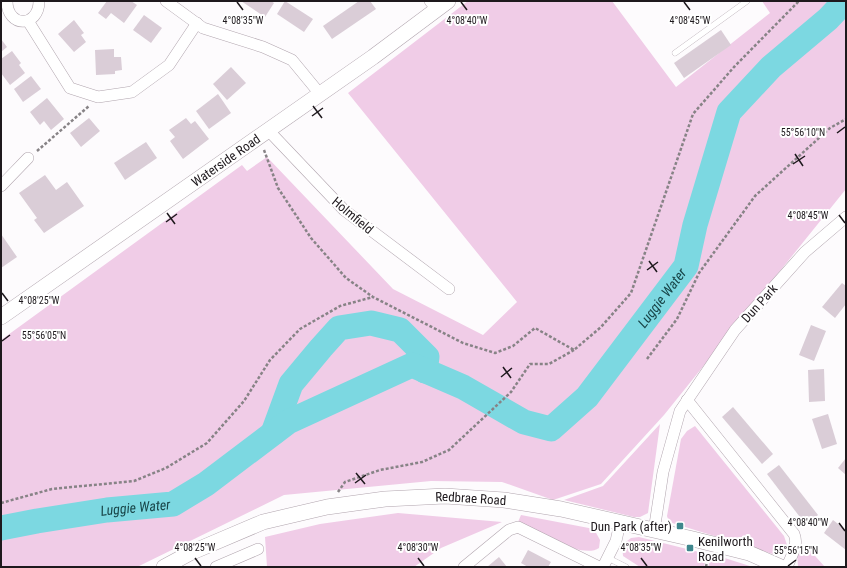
<svg xmlns="http://www.w3.org/2000/svg" width="847" height="568" viewBox="0 0 847 568" font-family="'Roboto Condensed',sans-serif">
	<style>
		.green { fill: #f0cce7 }
		.lines { fill: none; stroke-linecap: round; stroke-linejoin: round }
		.river { stroke: #7cd8e1; stroke-width: 25 }
		.building { fill: #dacdd7 }
		.lane-casing { stroke: #b1a5ae; stroke-width: 6 }
		.street-casing { stroke: #b1a5ae; stroke-width: 12 }
		.secondary-casing { stroke: #b1a5ae; stroke-width: 16 }
		.path { stroke: #878386; stroke-width: 2.5; stroke-dasharray: 3 2; stroke-linecap: butt }
		.lane { stroke: #fff; stroke-width: 5.5 }
		.street { stroke: #fff; stroke-width: 11 }
		.secondary { stroke: #fff; stroke-width: 15 }
		.ticks { fill: none; stroke: #1e191d; stroke-width: 1.5 }
		.poi-dot { fill: #3f878d; stroke: #fff; stroke-width: 1.5 }
		.labels { text-anchor: middle; stroke-width: 4; stroke-linejoin: round; paint-order: stroke }
		.street-label { font-size: 13px; fill: #1e191d; stroke: #fff }
		.poi-label { font-size: 13px; fill: #1e191d; stroke: #fff; text-anchor: end }
		.water-label { font-size: 14px; font-style: italic; fill: #184447; stroke: #fff }
		.ticks-label { font-size: 10px; text-anchor: middle; fill: #1e191d; stroke: #fff; stroke-width: 4; stroke-linejoin: round; paint-order: stroke }
	</style>
	<rect width="100%" height="100%" fill="#fdfbfd"/>
	<g class="green">
		<path d="M468,1H612L676,87L770,13L762,1H846V189L664,415L601,484L553,500L502,482L431,481L284,495L137,567H1V340L242,165L247,171L267,157L393,289L483,335L517,302L348,93Z"/>
		<path d="M660,424L648,513L640,517H634L564,500L603,486Z"/>
		<path d="M695,426L784,536L787,545L785,552L776,555L669,522L667,516L681,439L687,431Z"/>
		<path d="M398,513L502,522L441,548L414,567H267L265,537L320,524Z"/>
		<path d="M521,515L594,529L600,540L599,548C582,560 536,531 518,522Z"/>
		<path d="M639,537L707,554L704,567H640L623,556L622,545L631,538Z"/>
		<path d="M807,547L825,567H798L797,552Z"/>
		<path d="M712,554L753,567H708Z"/>
	</g>
	<g class="lines">
		<g class="river">
			<path d="M273,433L291,384L321,348L339,328L371,323L400,330L427,357L425,371"/>
			<path id="s1" d="M1,528L37,521L107,510L173,504L206,484L288,422L412,365L463,387L524,422L551,429L587,397L686,266L695,225L729,112L771,67L828,19L845,1"/>
		</g>
	</g>
	<g class="building">
		<path d="M107,1H131L137,5L124,23L111,13L106,19L98,13Z"/>
		<path d="M241,1H271L274,3L265,17Z"/>
		<path d="M285,1L313,19L304,32L277,14Z"/>
		<path d="M359,1H370L376,9L332,39L323,26Z"/>
		<path d="M144,15L162,28L151,43L133,30Z"/>
		<path d="M74,20L84,33L81,35L86,42L74,52L58,34Z"/>
		<path d="M721,30L731,45L684,78L674,63Z"/>
		<path d="M1,39L7,47L1,52Z"/>
		<path d="M114,49V57H121L122,70L115,71V74L96,75L95,50Z"/>
		<path d="M12,51L21,63L19,65L25,73L10,85L1,73V59Z"/>
		<path d="M231,67L246,83L227,100L213,84Z"/>
		<path d="M31,76L41,89L23,102L14,89Z"/>
		<path d="M218,94L231,113L209,129L196,111Z"/>
		<path d="M47,98L64,119L51,130L44,121L40,125L30,112Z"/>
		<path d="M89,118L100,131L81,147L70,133Z"/>
		<path d="M186,118L191,124L195,121L209,139L183,159L170,141L175,137L169,130Z"/>
		<path d="M146,142L157,158L125,180L114,163Z"/>
		<path d="M45,175L56,190L67,182L84,206L44,233L34,220L37,218L19,193Z"/>
		<path d="M1,234L17,257L1,268Z"/>
		<path d="M842,283L846,286V304L835,318L822,307Z"/>
		<path d="M811,325L826,331L814,361L799,355Z"/>
		<path d="M824,369L825,401L809,402L808,370Z"/>
		<path d="M733,407L773,454L762,464L722,417Z"/>
		<path d="M828,414L837,444L822,449L812,419Z"/>
		<path d="M846,458V475L838,468Z"/>
		<path d="M779,465L818,515L806,525L767,474Z"/>
		<path d="M833,520L846,530V550L824,533Z"/>
		<path d="M528,550L551,562L548,567H528L521,563Z"/>
		<path d="M499,557L507,567H487Z"/>
	</g>
	<g class="lines">
		<defs>
			<g id="lane">
				<path d="M675,53L747,1"/>
				<path d="M608,558L626,567"/>
			</g>
			<g id="street">
				<path d="M7,1C7,28 39,28 39,1"/>
				<path d="M166,1L203,28L263,47L292,60L320,94"/>
				<path d="M430,1L438,10"/>
				<path d="M28,21L70,88L98,97L132,92L169,65L197,23"/>
				<path d="M268,130L344,210L449,289"/>
				<path d="M1,186L28,158"/>
				<path d="M687,400L794,534C799,545 791,556 787,567"/>
				<path d="M654,531L663,472L680,411L735,330L805,252L846,217"/>
				<path d="M216,567L258,549"/>
				<path d="M464,567L509,530L518,527L599,567"/>
				<path d="M603,567L616,541L620,523"/>
			</g>
			<g id="secondary">
				<path id="s2" d="M1,317L373,57L448,1"/>
				<path id="s3" d="M164,567L190,553L263,522L327,507L385,499L445,496L504,500L561,509L693,539L749,553L781,567"/>
			</g>
		</defs>
		<use href="#lane" class="lane-casing"/>
		<use href="#street" class="street-casing"/>
		<use href="#secondary" class="secondary-casing"/>
		<g class="path">
			<path d="M264,150L278,188L311,238L346,278L373,297L463,343L495,353L513,346L535,328L574,350L601,327L631,293L693,114L734,67L799,1"/>
			<path d="M37,151L89,106"/>
			<path d="M647,359L677,319L699,273L755,196L830,128L846,119"/>
			<path d="M338,492L345,482L380,470L422,462L449,450L511,392L530,364H549L574,350"/>
			<path d="M1,503L52,489L134,481L166,468L207,443L244,401L270,360L300,329L340,306L373,297"/>
			<path d="M706,567L708,556"/>
		</g>
		<use href="#lane" class="lane"/>
		<use href="#street" class="street"/>
		<use href="#secondary" class="secondary"/>
	</g>
	<path class="ticks" d="M237,2L243,10M461,2L467,10M684,2L690,10M313,106L322,118M312,116L323,108M837,133L845,127M795,154L803,166M793,164L805,156M167,213L175,224M839,215L845,223M166,222L177,214M649,261L657,272M647,270L658,262M2,293L8,301M2,341L10,335M503,367L511,378M501,377L512,368M356,473L365,484M355,483L366,475M839,523L845,531M195,558L201,566M418,558L424,566M641,558L647,566M788,566L796,560"/>
	<g class="poi-dot">
		<rect x="676" y="522" width="8" height="8" rx="2"/>
		<rect x="686" y="544" width="8" height="8" rx="2"/>
	</g>
	<g class="labels">
		<g class="street-label">
			<text dy="5" stroke="none"><textPath href="#s2" startOffset="274">Waterside Road</textPath></text>
			<text transform="translate(353 215) rotate(40)" y="5">Holmfield</text>
			<text transform="translate(759 303) rotate(-48)" y="5">Dun Park</text>
			<text dy="5" stroke="none"><textPath href="#s3" startOffset="319">Redbrae Road</textPath></text>
		</g>
		<g class="poi-label">
			<text x="672" y="531">Dun Park (after)</text>
			<text x="698" y="546" text-anchor="start">Kenilworth<tspan x="698" dy="15">Road</tspan></text>
		</g>
		<g class="water-label">
			<text dy="5" stroke="none"><textPath href="#s1" startOffset="778">Luggie Water</textPath></text>
			<text dy="5" stroke="none"><textPath href="#s1" startOffset="136">Luggie Water</textPath></text>
		</g>
	</g>
	<g class="ticks-label">
		<text x="243" y="24">4°08'35"W</text>
		<text x="467" y="24">4°08'40"W</text>
		<text x="690" y="24">4°08'45"W</text>
		<text x="803" y="136">55°56'10"N</text>
		<text x="808" y="219">4°08'45"W</text>
		<text x="39" y="304">4°08'25"W</text>
		<text x="44" y="339">55°56'05"N</text>
		<text x="808" y="526">4°08'40"W</text>
		<text x="195" y="551">4°08'25"W</text>
		<text x="418" y="551">4°08'30"W</text>
		<text x="641" y="551">4°08'35"W</text>
		<text x="796" y="554">55°56'15"N</text>
	</g>
	<rect width="847" height="568" fill="none" stroke="#1e191d" stroke-width="4"/>
</svg>
